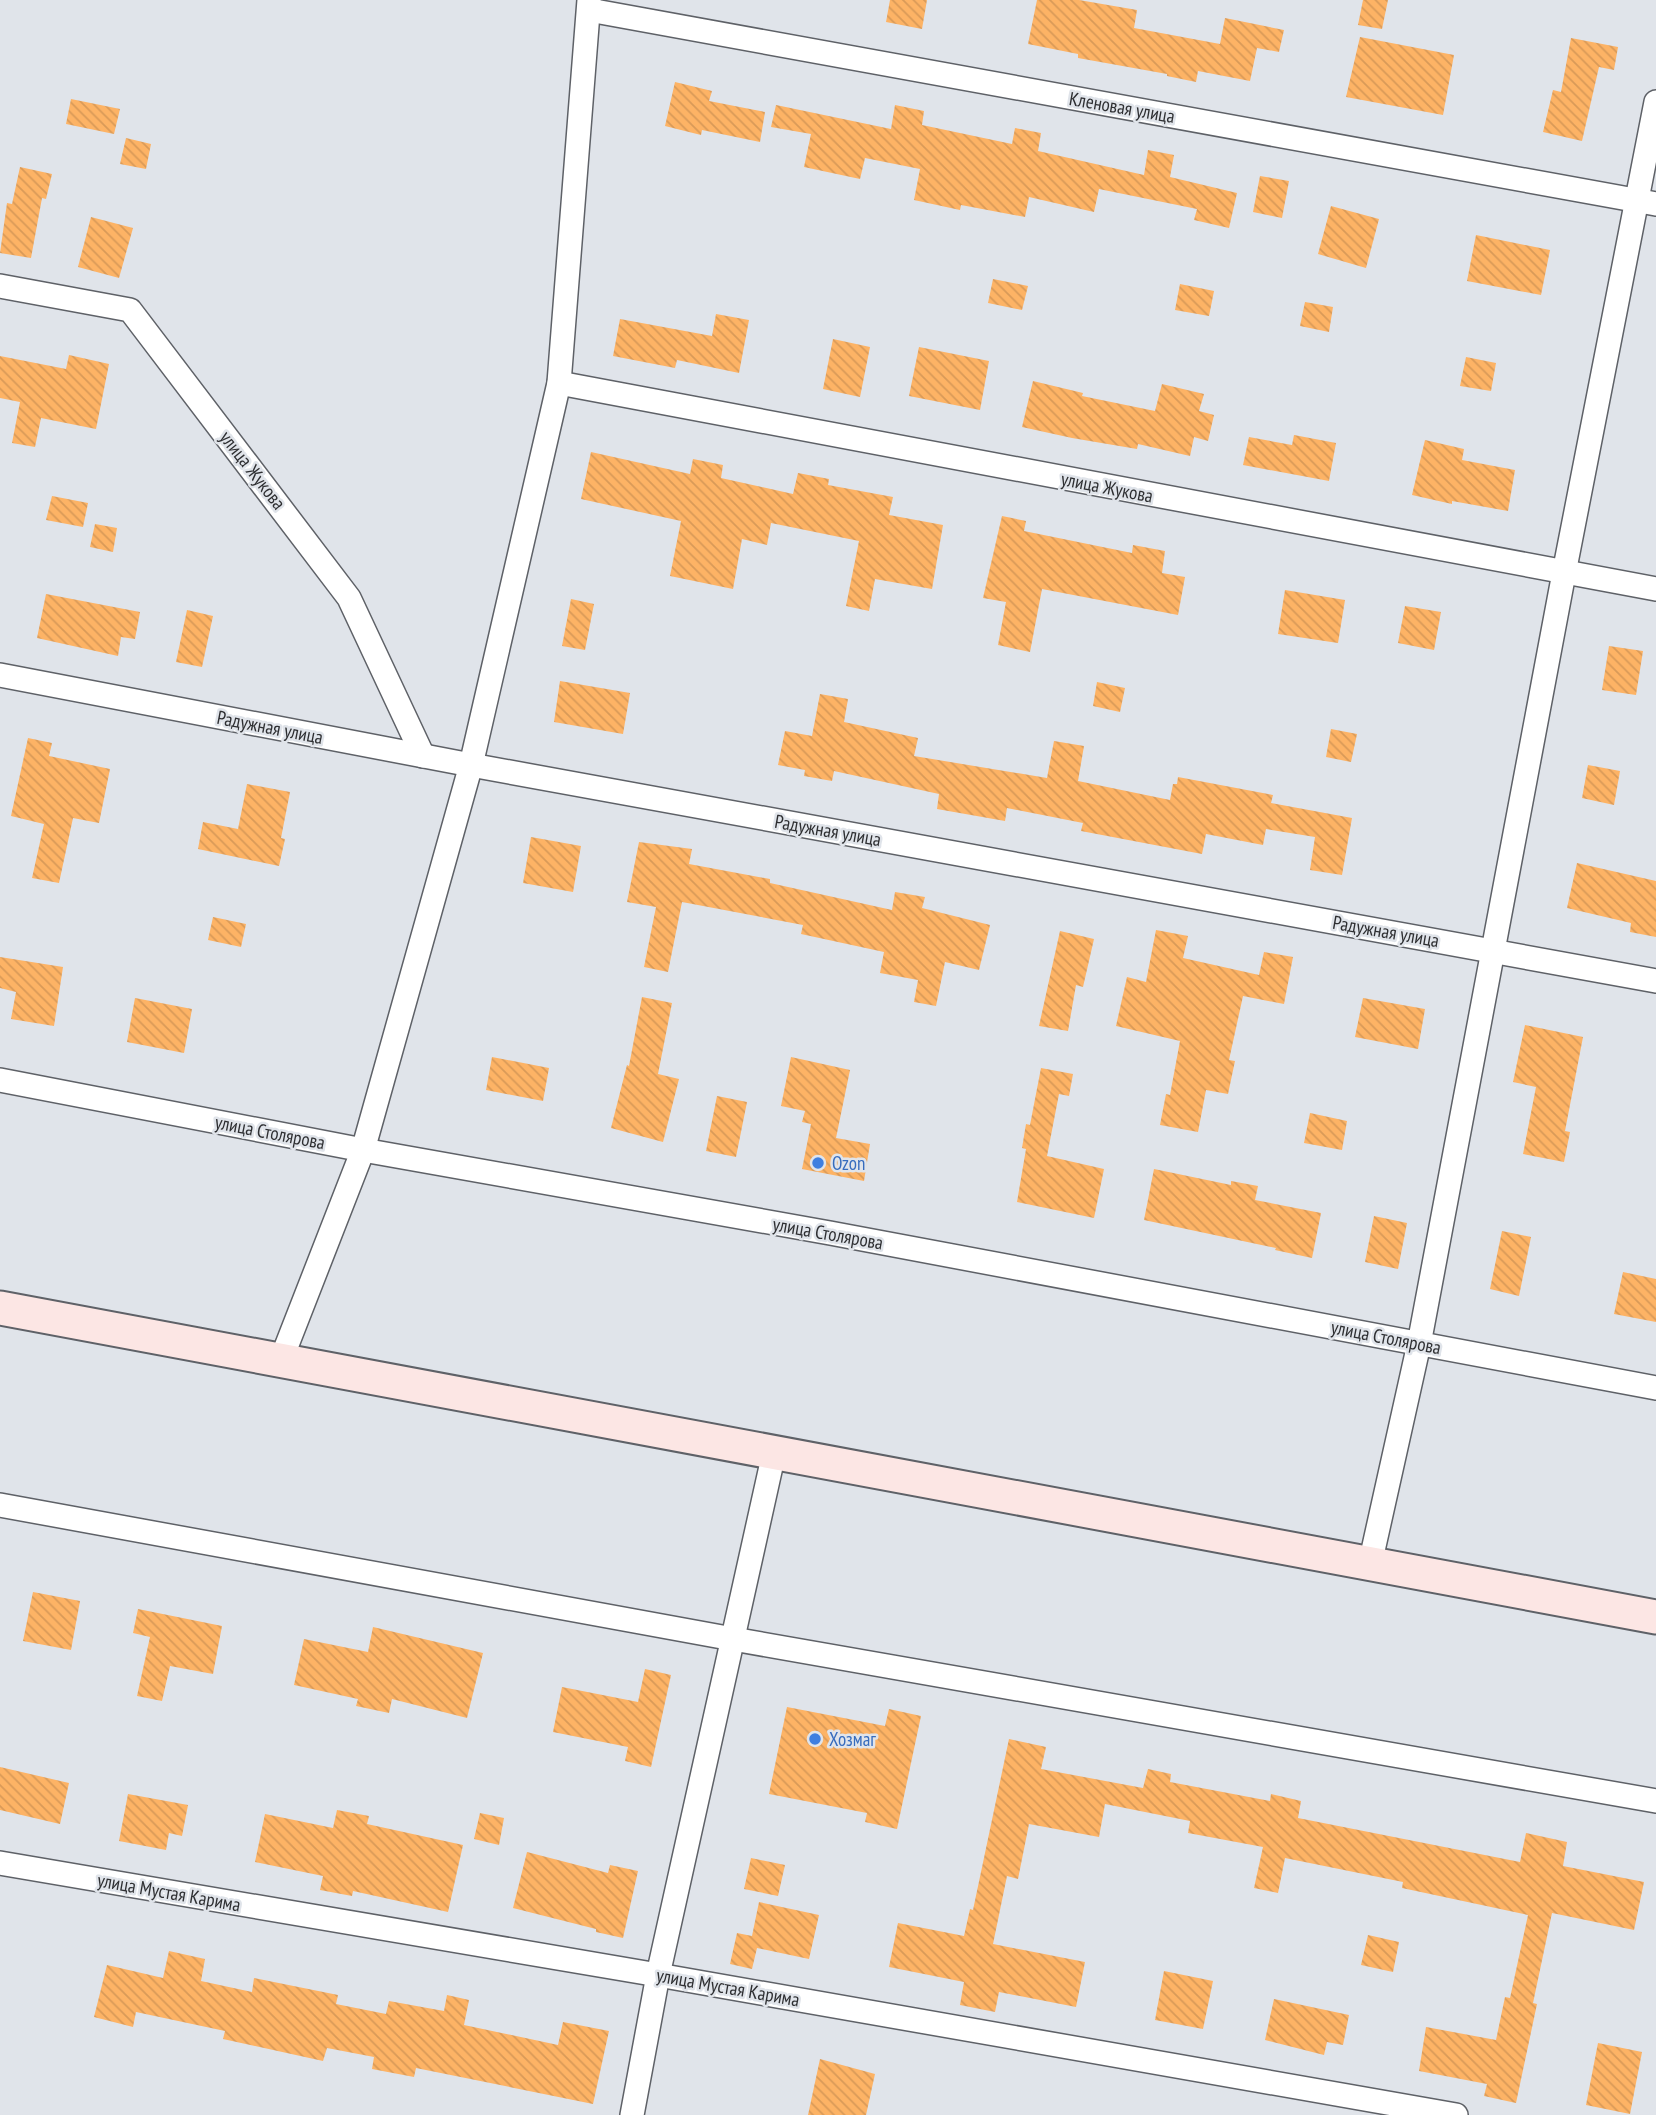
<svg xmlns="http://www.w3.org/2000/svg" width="1656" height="2115" viewBox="0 0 1656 2115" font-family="'PT Sans Narrow',sans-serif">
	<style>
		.building { fill: url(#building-back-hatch) }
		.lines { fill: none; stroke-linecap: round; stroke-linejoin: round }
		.minor-casing { stroke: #5e6167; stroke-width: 26 }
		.secondary-casing { stroke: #5e6167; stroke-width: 37 }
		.minor { stroke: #fff; stroke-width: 23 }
		.secondary { stroke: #fce6e4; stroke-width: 33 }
		.shop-dot { fill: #3f7fe0; stroke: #e0e4ea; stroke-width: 2.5 }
		.labels { text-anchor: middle; stroke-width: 5; stroke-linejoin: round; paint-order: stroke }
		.street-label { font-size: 19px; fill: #2e2f32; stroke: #e0e4ea }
		.shop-label { font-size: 19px; fill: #366cbe; stroke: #e0e4ea; text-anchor: start }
	</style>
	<defs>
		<pattern id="building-back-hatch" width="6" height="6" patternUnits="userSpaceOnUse" patternTransform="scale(1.75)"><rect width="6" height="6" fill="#fdb365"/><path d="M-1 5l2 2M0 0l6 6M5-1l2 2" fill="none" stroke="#d99a58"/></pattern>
	</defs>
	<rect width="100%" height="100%" fill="#e0e4ea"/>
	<g class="building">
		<path d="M890,0H927L922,29L886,22Z"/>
		<path d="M1037,0H1079L1137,10L1134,28L1220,44L1225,18L1284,30L1279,52L1257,48L1250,81L1198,71L1196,82L1167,76V74L1078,58V54L1028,44Z"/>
		<path d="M1363,0H1388L1382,29L1358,25Z"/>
		<path d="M1360,37L1454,55L1443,115L1346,97Z"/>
		<path d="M1571,38L1618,47L1614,70L1599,67L1582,141L1543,132L1553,90L1561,92Z"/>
		<path d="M675,82L712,91L709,101L765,112L760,142L702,130L701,135L665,126Z"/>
		<path d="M71,99L120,109L114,134L66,124Z"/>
		<path d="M776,105L891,129L895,105L924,111L922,125L1012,144L1015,128L1041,133L1038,151L1144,175L1148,150L1174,155L1170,177L1237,193L1229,228L1194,220L1197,209L1099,189L1094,212L1029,197L1025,217L961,205L960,210L914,200L920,169L865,158L860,179L804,167L811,134L771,127Z"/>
		<path d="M126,138L151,144L146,169L120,164Z"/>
		<path d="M20,167L52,174L46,199L42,198L31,258L0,253L7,203L12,204Z"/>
		<path d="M1260,176L1289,181L1282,218L1253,212Z"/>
		<path d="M1331,206L1379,219L1366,268L1318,254Z"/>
		<path d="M91,217L133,228L119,278L78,267Z"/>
		<path d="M1476,235L1550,250L1541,295L1467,281Z"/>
		<path d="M993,279L1028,286L1022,310L988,303Z"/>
		<path d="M1180,284L1214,291L1209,316L1175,310Z"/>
		<path d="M1305,302L1333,307L1329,332L1300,326Z"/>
		<path d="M716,314L749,320L739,373L677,360L675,368L613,356L620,319L712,336Z"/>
		<path d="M833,339L870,347L860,397L823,389Z"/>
		<path d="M919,347L989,361L980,410L909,396Z"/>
		<path d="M69,355L109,364L96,429L41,418L35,447L12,443L20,402L0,398V356L66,369Z"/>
		<path d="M1466,357L1496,363L1491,391L1460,386Z"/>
		<path d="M1033,381L1083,393L1082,396L1155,411L1162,384L1204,394L1199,411L1214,415L1208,441L1194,437L1190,456L1138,444L1137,449L1072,438L1022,427Z"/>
		<path d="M1294,435L1336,443L1329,481L1243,465L1249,437L1292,445Z"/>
		<path d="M1425,440L1464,449L1462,460L1515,470L1508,511L1452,501V504L1412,495Z"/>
		<path d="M591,452L690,474L693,459L723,465L721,478L793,494L798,473L829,479L828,485L893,497L889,515L943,525L932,589L875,579L869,611L846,606L859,541L771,523L767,545L742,539L733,589L670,576L681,521L581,499Z"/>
		<path d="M52,496L88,503L83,527L46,520Z"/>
		<path d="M1002,516L1026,521L1024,531L1132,553L1133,545L1165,551L1162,573L1185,577L1178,615L1042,589L1030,652L998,645L1006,602L983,598Z"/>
		<path d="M95,524L117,528L113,552L90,547Z"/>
		<path d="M1285,590L1345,600L1338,643L1278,634Z"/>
		<path d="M46,594L140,612L135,639L121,637L118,656L37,638Z"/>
		<path d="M571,599L594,604L585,650L562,646Z"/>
		<path d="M1405,606L1441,612L1434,650L1398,643Z"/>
		<path d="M187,610L213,616L202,667L176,662Z"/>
		<path d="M1609,646L1643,651L1636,695L1602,690Z"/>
		<path d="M560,681L630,693L623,734L554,722Z"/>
		<path d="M1097,682L1125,688L1120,712L1093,706Z"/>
		<path d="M820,694L848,699L844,722L918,738L914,756L1047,778L1054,741L1084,746L1078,781L1170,800L1173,784H1177L1178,777L1273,795L1271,803L1352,818L1342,875L1310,870L1315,837L1266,829L1263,845L1206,834L1202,854L1081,831L1083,823L1007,808L1005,821L937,809L939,794L834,771L832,781L804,776L805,770L778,765L785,731L812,736Z"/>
		<path d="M1331,729L1357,734L1351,762L1326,757Z"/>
		<path d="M28,738L52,743L49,756L110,769L99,823L73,818L59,883L32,878L44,824L11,816Z"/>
		<path d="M1588,765L1620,771L1614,805L1582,798Z"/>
		<path d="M247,784L290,792L281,838L285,839L279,866L198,849L203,822L238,829Z"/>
		<path d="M531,837L581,846L573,892L523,883Z"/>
		<path d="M639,842L692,849L689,864L770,879V883L892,910L895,892L925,897L922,908L990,925L979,970L945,962L936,1006L914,1002L918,980L880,973L884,952L801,934L803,925L682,902L668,972L644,967L656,907L627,902Z"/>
		<path d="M1577,863L1656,881V937L1630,932L1631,923L1567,908Z"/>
		<path d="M213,917L246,924L241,947L208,940Z"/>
		<path d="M1156,930L1188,936L1183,958L1259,975L1264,952L1293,957L1284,1004L1243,996L1229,1060L1235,1061L1228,1094L1206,1090L1198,1132L1160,1125L1166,1094L1170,1095L1180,1041L1116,1026L1127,977L1146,982Z"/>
		<path d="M1060,931L1094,939L1083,987L1076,985L1068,1031L1039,1026Z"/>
		<path d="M0,957L63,967L54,1026L11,1019L16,992L0,988Z"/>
		<path d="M642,997L672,1003L658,1074L679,1079L663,1142L611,1128L627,1065L629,1066Z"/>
		<path d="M135,998L192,1009L184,1053L127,1042Z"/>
		<path d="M1363,998L1425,1009L1418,1049L1355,1037Z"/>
		<path d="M1525,1025L1583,1037L1565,1131L1570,1132L1564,1162L1523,1154L1536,1087L1513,1082Z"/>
		<path d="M492,1057L549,1068L543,1101L486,1090Z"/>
		<path d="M791,1057L850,1070L836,1138L870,1144L864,1181L802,1169L811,1124L802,1122L805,1111L781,1106Z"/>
		<path d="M1041,1068L1073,1074L1069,1096L1059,1094L1047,1156L1104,1169L1094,1218L1017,1202L1026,1149L1022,1148L1026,1124L1030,1125Z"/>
		<path d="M717,1096L747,1102L736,1157L706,1151Z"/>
		<path d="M1310,1113L1347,1121L1342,1150L1304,1143Z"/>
		<path d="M1154,1169L1231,1185V1181L1258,1186L1255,1200L1321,1213L1312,1258L1275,1250L1276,1248L1144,1220Z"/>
		<path d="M1374,1216L1407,1223L1398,1269L1365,1262Z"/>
		<path d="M1502,1231L1531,1237L1519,1296L1490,1289Z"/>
		<path d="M1623,1272L1656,1279V1322L1614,1314Z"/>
		<path d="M33,1592L80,1601L71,1650L23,1641Z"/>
		<path d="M138,1609L222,1626L213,1674L170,1666L162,1701L137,1696L150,1637L133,1633Z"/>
		<path d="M373,1627L483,1653L467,1718L392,1699L389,1713L356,1706L358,1699L294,1685L304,1639L368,1652Z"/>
		<path d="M645,1669L671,1675L651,1767L625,1761L628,1747L553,1732L562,1687L638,1702Z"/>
		<path d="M787,1707L885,1726L889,1709L921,1716L897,1829L865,1822L867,1813L769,1794Z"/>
		<path d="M1009,1739L1046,1747L1041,1769L1143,1788L1148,1769L1171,1774L1170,1782L1270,1801L1271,1794L1301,1801L1298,1818L1520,1862L1526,1833L1567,1842L1563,1866L1644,1882L1634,1930L1552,1913L1533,2003L1537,2004L1516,2103L1484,2096L1487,2084L1419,2071L1426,2027L1496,2040L1505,1997L1510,1998L1528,1915L1402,1888L1403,1882L1285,1858L1278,1893L1254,1888L1263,1847L1188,1833L1190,1821L1105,1804L1099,1837L1029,1824L1018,1879L1007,1876L993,1944L1085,1962L1076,2007L999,1992L995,2012L960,2005L964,1982L889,1967L898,1923L964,1936L970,1909L973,1910Z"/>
		<path d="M0,1767L69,1783L60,1824L0,1810Z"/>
		<path d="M128,1794L188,1805L182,1836L169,1833L166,1850L119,1841Z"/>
		<path d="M337,1810L369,1816L367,1824L463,1845L448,1912L353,1891L352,1896L320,1890L323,1876L255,1862L265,1814L333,1828Z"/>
		<path d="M480,1813L504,1818L499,1845L474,1839Z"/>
		<path d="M527,1852L608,1873L610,1865L638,1871L623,1938L596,1932V1929L513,1908Z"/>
		<path d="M751,1858L785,1865L778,1896L744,1889Z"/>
		<path d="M759,1902L819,1915L809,1959L757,1948L752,1969L730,1964L737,1933L752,1936Z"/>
		<path d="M1368,1935L1399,1942L1393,1972L1361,1965Z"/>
		<path d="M169,1951L205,1959L201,1981L252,1992L254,1978L338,1995L336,2004L386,2014L389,2001L444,2011L447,1995L469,2000L464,2025L558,2045L563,2022L609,2031L593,2104L416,2068L414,2077L372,2069L374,2057L327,2048L323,2061L223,2039L225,2031L136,2012L133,2027L94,2017L107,1965L163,1978Z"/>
		<path d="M1164,1971L1213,1981L1203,2029L1155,2020Z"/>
		<path d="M1274,1999L1349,2015L1343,2045L1327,2042L1324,2055L1265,2040Z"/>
		<path d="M1598,2043L1642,2052L1630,2114L1586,2105Z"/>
		<path d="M820,2059L875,2074L866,2115H808Z"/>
	</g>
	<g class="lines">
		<defs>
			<g id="minor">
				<path d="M589,10L1656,204"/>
				<path d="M0,286L130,310L349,598L423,756"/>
				<path d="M559,383L1656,589"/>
				<path d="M0,675L471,765L1656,981"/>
				<path d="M0,1080L363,1150L830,1233L1656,1388"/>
				<path d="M281,1360L363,1150L471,765L559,383L589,0"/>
				<path d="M0,1505L733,1639L1656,1801"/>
				<path d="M1370,1564L1419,1344L1564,573L1656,102"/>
				<path d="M0,1863L658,1975L1456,2115"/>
				<path d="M632,2115L658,1975L774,1453"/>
			</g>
			<path id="secondary" d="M0,1308L1656,1617"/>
		</defs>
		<use href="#minor" class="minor-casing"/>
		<use href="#secondary" class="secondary-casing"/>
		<use href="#minor" class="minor"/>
		<use href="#secondary" class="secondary"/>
	</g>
	<g class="shop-dot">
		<circle cx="818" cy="1163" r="7"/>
		<circle cx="815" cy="1739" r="7"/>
	</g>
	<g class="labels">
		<g class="street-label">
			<text transform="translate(1122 107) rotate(10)" y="7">Кленовая улица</text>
			<text transform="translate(253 470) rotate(52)" y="7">улица Жукова</text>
			<text transform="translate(1107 487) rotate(11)" y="7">улица Жукова</text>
			<text transform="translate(270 727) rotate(11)" y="7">Радужная улица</text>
			<text transform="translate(828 830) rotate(10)" y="7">Радужная улица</text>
			<text transform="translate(1386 931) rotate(10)" y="7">Радужная улица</text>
			<text transform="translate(270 1132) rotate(11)" y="7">улица Столярова</text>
			<text transform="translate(828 1233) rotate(10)" y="7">улица Столярова</text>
			<text transform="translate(1386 1337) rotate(11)" y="7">улица Столярова</text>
			<text transform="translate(169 1892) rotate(10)" y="7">улица Мустая Карима</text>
			<text transform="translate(728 1987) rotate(10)" y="7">улица Мустая Карима</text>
		</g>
		<g class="shop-label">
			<text x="832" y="1170">Ozon</text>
			<text x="829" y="1746">Хозмаг</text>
		</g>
	</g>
</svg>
